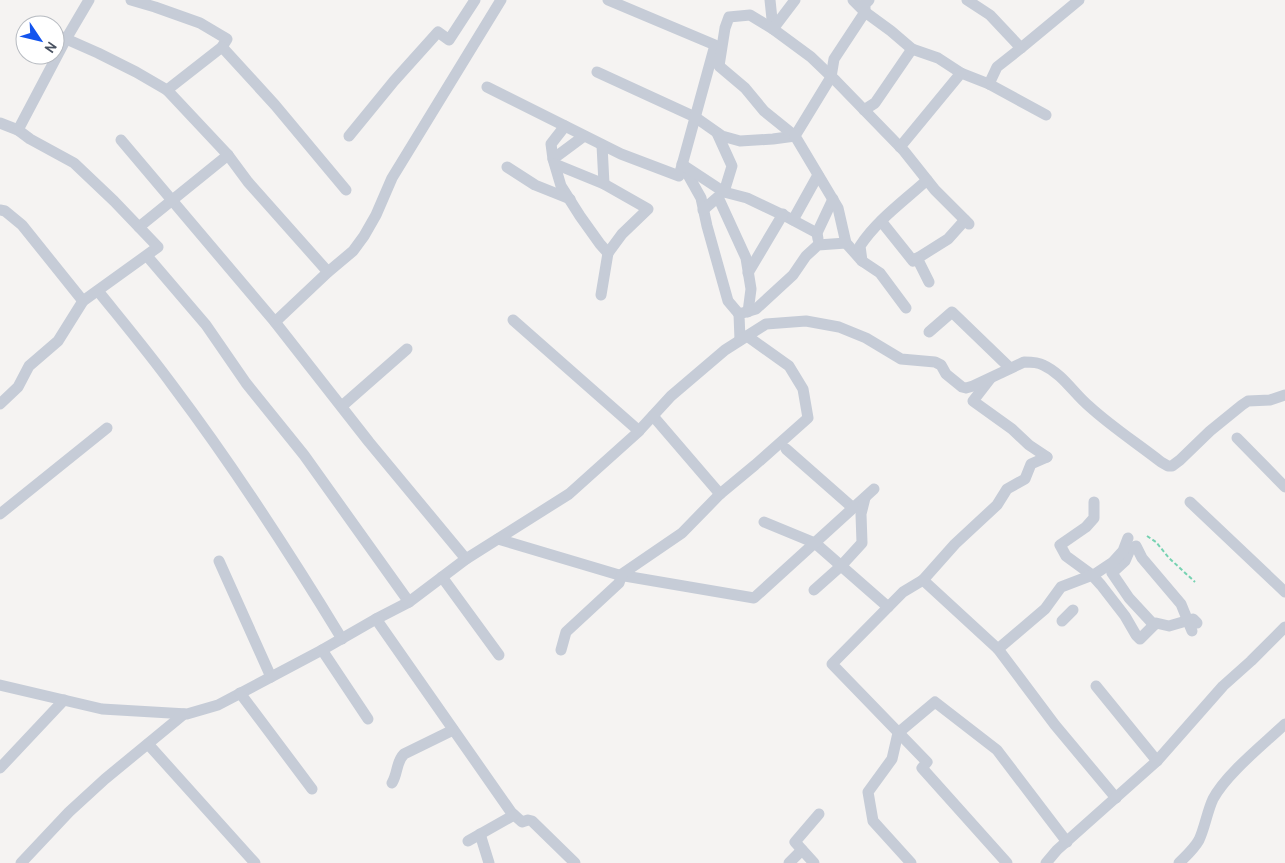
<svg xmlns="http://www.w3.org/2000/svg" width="1285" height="863" viewBox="0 0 1285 863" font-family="Cabin,sans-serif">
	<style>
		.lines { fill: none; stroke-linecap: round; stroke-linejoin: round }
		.path { stroke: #77d2b2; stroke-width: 2; stroke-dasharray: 4 2.5; stroke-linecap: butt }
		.minor { stroke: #c6ccd7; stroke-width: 11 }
	</style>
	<rect width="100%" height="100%" fill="#f5f3f2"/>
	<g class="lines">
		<path class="path" d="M1147,536L1156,542L1169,558L1195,582"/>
		<g class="minor">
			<path d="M131,0L155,7L200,23L227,39L222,47L167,90"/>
			<path d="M770,0L773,29L811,57L836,81L904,151L935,190L969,224"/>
			<path d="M853,0L865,12"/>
			<path d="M967,0L990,15L1021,48L997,67L989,84"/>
			<path d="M865,12V4L869,0"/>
			<path d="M31,24L34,25"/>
			<path d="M55,34L98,53L136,72L167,90L228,155L248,182L328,272"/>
			<path d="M222,47L275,105L346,190"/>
			<path d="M1021,48L1079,0"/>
			<path d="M597,72L695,117L722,136L740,141L773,139L795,136"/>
			<path d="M487,87L621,154L679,176L715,45L608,0"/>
			<path d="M864,110L875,103L912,49L938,58L961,73"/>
			<path d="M0,123L18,130"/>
			<path d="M565,126L551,144L553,159L561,186L580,216L600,244L608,253L601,295"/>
			<path d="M717,133L732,166L724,192"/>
			<path d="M349,136L394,81L438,32L449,40L475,0"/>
			<path d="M795,136L764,111L745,88L719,66L725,28L729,17L750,15L773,29L795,0"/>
			<path d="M121,140L275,322L369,442L466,559"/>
			<path d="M602,145L604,184"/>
			<path d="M900,147L961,73L989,84L1046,115"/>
			<path d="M553,159L584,136"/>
			<path d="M555,164L604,184L648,209L622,234L608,253"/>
			<path d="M682,164L701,198L707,226L728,301L739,314"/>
			<path d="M683,165L724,192L747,198L787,217L817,233"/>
			<path d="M507,167L535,185L570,199"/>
			<path d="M0,210L5,211L22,225L83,301"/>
			<path d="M703,210L718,197L746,258L751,289L748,312"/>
			<path d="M793,220L818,175"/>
			<path d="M881,221L913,261L948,239L965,220"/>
			<path d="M139,227L228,155"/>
			<path d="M818,239L817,233L833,199"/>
			<path d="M147,256L206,325L246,383L304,455L409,602"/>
			<path d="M917,258L929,282"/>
			<path d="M862,261L846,243L838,208L795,136L831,77L834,59L865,12L891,31L912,49"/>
			<path d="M748,273L783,214"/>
			<path d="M98,291C123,322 149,353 173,386C234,467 289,552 342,639"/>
			<path d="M906,308L880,273L862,261L860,246C877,220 904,201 927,180"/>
			<path d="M513,320L639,431"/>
			<path d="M275,322L328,272L353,251L364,236L376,215L392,178L501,0"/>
			<path d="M929,332L952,312L1010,368"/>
			<path d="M740,340L739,314L756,309L793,275L806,256L818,245L846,243"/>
			<path d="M990,379L973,401L1012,429L1029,445L1047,457"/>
			<path d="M0,404L18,387L29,366L58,341L83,301L158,247L114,201L74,163L30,139L18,130L66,39L89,0"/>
			<path d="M342,406L407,349"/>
			<path d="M653,416L720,494"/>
			<path d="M1237,438L1285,487"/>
			<path d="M786,449L853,508"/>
			<path d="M1094,502V518L1086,527L1060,545L1066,556L1092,575L1101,585L1125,616L1136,635L1140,639L1156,623L1169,626L1193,619L1197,623"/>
			<path d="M1190,502L1285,592"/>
			<path d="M0,514L107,428"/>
			<path d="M764,522L815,543L888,607"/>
			<path d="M498,539L619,575L754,598L874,489"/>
			<path d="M1136,546L1142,558L1181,604L1192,631"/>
			<path d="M1131,547L1125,561L1112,573L1129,598L1154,625"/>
			<path d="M219,561L271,677"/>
			<path d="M442,577L499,655"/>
			<path d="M923,580L903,592L832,664L927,762L922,768L1007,863"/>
			<path d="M814,590L841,566L862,543L861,514L865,498"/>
			<path d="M376,619L511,812L522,822L528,820L532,821L575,863"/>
			<path d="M1062,621L1073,610"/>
			<path d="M998,649L923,580L955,544L997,505L1007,489L1025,479L1031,464L1047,457"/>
			<path d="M322,650L368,719"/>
			<path d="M561,650L566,632L619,583L622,574L682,533L720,494L755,465L808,418L803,389L789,366L747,336"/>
			<path d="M0,685L102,709L187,714L218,705L322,650L376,619L409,602L466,559L569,494L637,433L671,396L725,350L766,324L806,321L839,327L866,338L901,359L935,362L941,365L946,374L962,387L966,388L973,386L1024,362C1031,362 1038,362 1043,365C1063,374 1074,394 1090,407C1112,427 1138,444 1161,462L1168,466H1172L1180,460L1210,431L1242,405L1248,401L1270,400L1285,395"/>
			<path d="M1096,686L1157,761"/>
			<path d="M240,693L312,789"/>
			<path d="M148,744L255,863"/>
			<path d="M0,768L64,700"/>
			<path d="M392,783C398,773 396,762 404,754L453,730"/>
			<path d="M1116,798L1055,725L998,649L1045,609L1061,587L1095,574L1113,562L1123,551L1128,538"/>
			<path d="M480,834L489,863"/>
			<path d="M468,841L514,815"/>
			<path d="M21,863L69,812L105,779L184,714"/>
			<path d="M789,863L802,850"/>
			<path d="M814,863L795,842L819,814"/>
			<path d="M911,863L873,821L868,792L892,759L898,733L935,702L997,750L1067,842"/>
			<path d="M1046,863L1057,850L1157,761L1223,686L1251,661L1285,627"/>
			<path d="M1179,863C1186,856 1194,849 1199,840C1205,827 1207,812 1213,799C1226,774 1264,744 1285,724"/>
		</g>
	</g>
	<g transform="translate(40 40) rotate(125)"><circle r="24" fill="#ffffff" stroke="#b6bac0"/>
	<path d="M0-4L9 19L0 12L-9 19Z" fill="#1354ee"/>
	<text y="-8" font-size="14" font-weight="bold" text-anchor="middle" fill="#495261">N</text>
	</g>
</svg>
